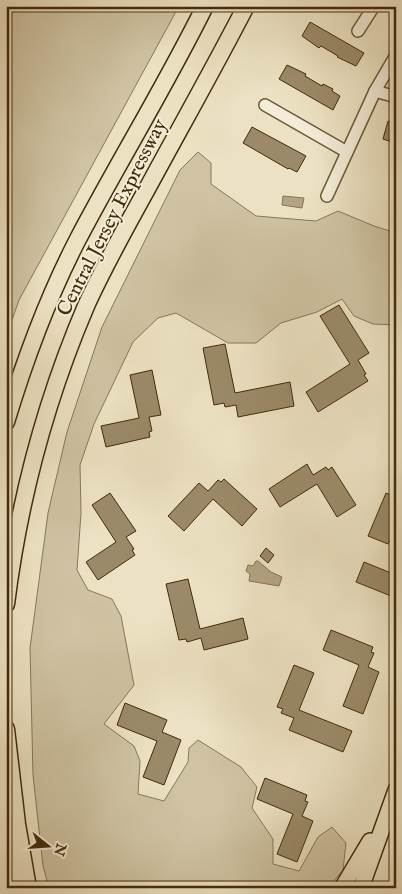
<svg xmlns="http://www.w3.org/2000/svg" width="402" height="894" viewBox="0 0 402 894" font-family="'IM FELL English',serif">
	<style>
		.green { fill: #cfc3a3; stroke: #897756 }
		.water { fill: #b3a483; stroke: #867452 }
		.building { fill: #9b8a69; stroke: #432b08 }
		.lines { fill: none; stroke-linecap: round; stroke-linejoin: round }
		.minor-casing { stroke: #6d5937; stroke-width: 14 }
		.major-casing { stroke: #432b08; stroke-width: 18 }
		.highway-casing { stroke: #432b08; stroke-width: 19 }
		.minor { stroke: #f3ecd8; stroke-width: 11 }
		.major { stroke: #ece2c3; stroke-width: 15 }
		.highway { stroke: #ece2c3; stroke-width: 16 }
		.labels { text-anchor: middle; stroke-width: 4; stroke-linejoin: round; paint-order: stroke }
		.street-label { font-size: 20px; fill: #432b08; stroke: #f3ecd8 }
	</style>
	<rect width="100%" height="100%" fill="#ece2c3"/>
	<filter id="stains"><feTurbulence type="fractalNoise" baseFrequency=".004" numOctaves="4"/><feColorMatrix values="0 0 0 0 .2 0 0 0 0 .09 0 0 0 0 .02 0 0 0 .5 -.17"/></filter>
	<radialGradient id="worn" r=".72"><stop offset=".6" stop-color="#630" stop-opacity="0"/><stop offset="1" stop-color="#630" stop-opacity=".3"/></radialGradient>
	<g class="green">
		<path d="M6,6H179L19,300L6,337Z"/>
		<path d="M198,152L211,163V184L256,216L316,221L338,211L374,226L396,233V325L373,324L354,316L342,299L317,312L281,323L256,343H228L176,313L158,318L133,342L94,424L80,465L81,513L77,570L88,590L112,599L121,616L134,685L104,724L134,746L140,761L138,794L164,801L188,762L189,748L198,740L241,767L257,787L252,808L273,839V864L299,871L318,837L332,827L346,843L343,870L328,888H49L43,866L33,775L30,648L48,513L67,432L102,327L180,170Z"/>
	</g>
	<g class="water">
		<path d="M283,196L304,198L302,208L282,205Z"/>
		<path d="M256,561H258L271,572L282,577L279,586L249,581L250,574L246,571L248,565L253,566Z"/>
	</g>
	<g class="building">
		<path d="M310,22L364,53L356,66L337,57L338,56L321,46L319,48L302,36Z"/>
		<path d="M287,65L306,74L305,76L322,86L323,84L333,89L332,91L340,96L333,110L279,79Z"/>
		<path d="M388,121L396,123V140L393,139L392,142L383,139Z"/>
		<path d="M252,127L306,156L297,172L289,168L288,169L243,143Z"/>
		<path d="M339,305L369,353L358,360L366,374L364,375L368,381L318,412L306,392L350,364L320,316Z"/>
		<path d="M225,344L235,393L290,382L294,406L238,417L236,405L225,407L224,403L214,405L203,348Z"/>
		<path d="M152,370L161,415L149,417L152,431L149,432L150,437L106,447L101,426L139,418L130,375Z"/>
		<path d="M307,464L313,475L326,467L328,470L332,467L356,505L337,517L317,484L280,507L269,489Z"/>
		<path d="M224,479L257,509L242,526L213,499L184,531L168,516L199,483L208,491L218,480L221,482Z"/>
		<path d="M110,493L136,531L126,537L134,549L132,550L135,555L98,580L86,562L116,542L92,505Z"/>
		<path d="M386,493L396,497V526L388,544L368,536Z"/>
		<path d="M266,548L274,555L268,563L260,556Z"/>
		<path d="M364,562L396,575V598L356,582Z"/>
		<path d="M188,579L200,629L243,618L248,639L204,650L201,638L187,642L186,639L179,640L166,584Z"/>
		<path d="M331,630L373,647L371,652L374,653L368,667L379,672L363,714L343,706L359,665L323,650Z"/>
		<path d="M294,665L314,673L299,710L352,731L343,752L289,730L294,718L281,713L283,709L277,707Z"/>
		<path d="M125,703L167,720L162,732L181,740L164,785L143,777L157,741L117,725Z"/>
		<path d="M265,778L307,795L305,801L308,802L302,816L313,821L297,862L277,854L293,814L257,799Z"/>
	</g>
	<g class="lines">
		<defs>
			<g id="minor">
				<path d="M358,31L374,6"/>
				<path d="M375,91L396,97"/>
				<path d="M265,105L347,152"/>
				<path d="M327,196L375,91L396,55"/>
			</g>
			<g id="major">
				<path d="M342,888L370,841"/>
				<path d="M361,888L396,790"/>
			</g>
			<g id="highway">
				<path d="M6,422C25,359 48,297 78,239C119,161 166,85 205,6"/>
				<path d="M6,604C19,501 45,402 86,306C104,266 126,227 147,189C180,128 214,68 246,6"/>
				<path d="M6,729L17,824L28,888"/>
				<path d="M6,831L14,888"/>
			</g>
		</defs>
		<use href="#minor" class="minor-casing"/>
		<use href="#major" class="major-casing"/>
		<use href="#highway" class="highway-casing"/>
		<use href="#minor" class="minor"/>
		<use href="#major" class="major"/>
		<use href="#highway" class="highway"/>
	</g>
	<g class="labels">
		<g class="street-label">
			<text transform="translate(111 217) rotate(-63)" y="7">Central Jersey Expressway</text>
		</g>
	</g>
	<rect width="402" height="894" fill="none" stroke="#ece2c3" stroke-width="25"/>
	<rect x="8" y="8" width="387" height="879" fill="none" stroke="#432b08" stroke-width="2.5"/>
	<rect x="12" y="12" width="377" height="869" fill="none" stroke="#432b08"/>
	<g transform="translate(48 846) rotate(107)" stroke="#f3ecd8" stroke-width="4" paint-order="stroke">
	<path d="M0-4L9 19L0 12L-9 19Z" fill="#432b08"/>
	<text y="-8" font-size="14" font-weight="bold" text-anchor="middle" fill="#432b08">N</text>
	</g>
	<rect width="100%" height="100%" filter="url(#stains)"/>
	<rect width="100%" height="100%" fill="url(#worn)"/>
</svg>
